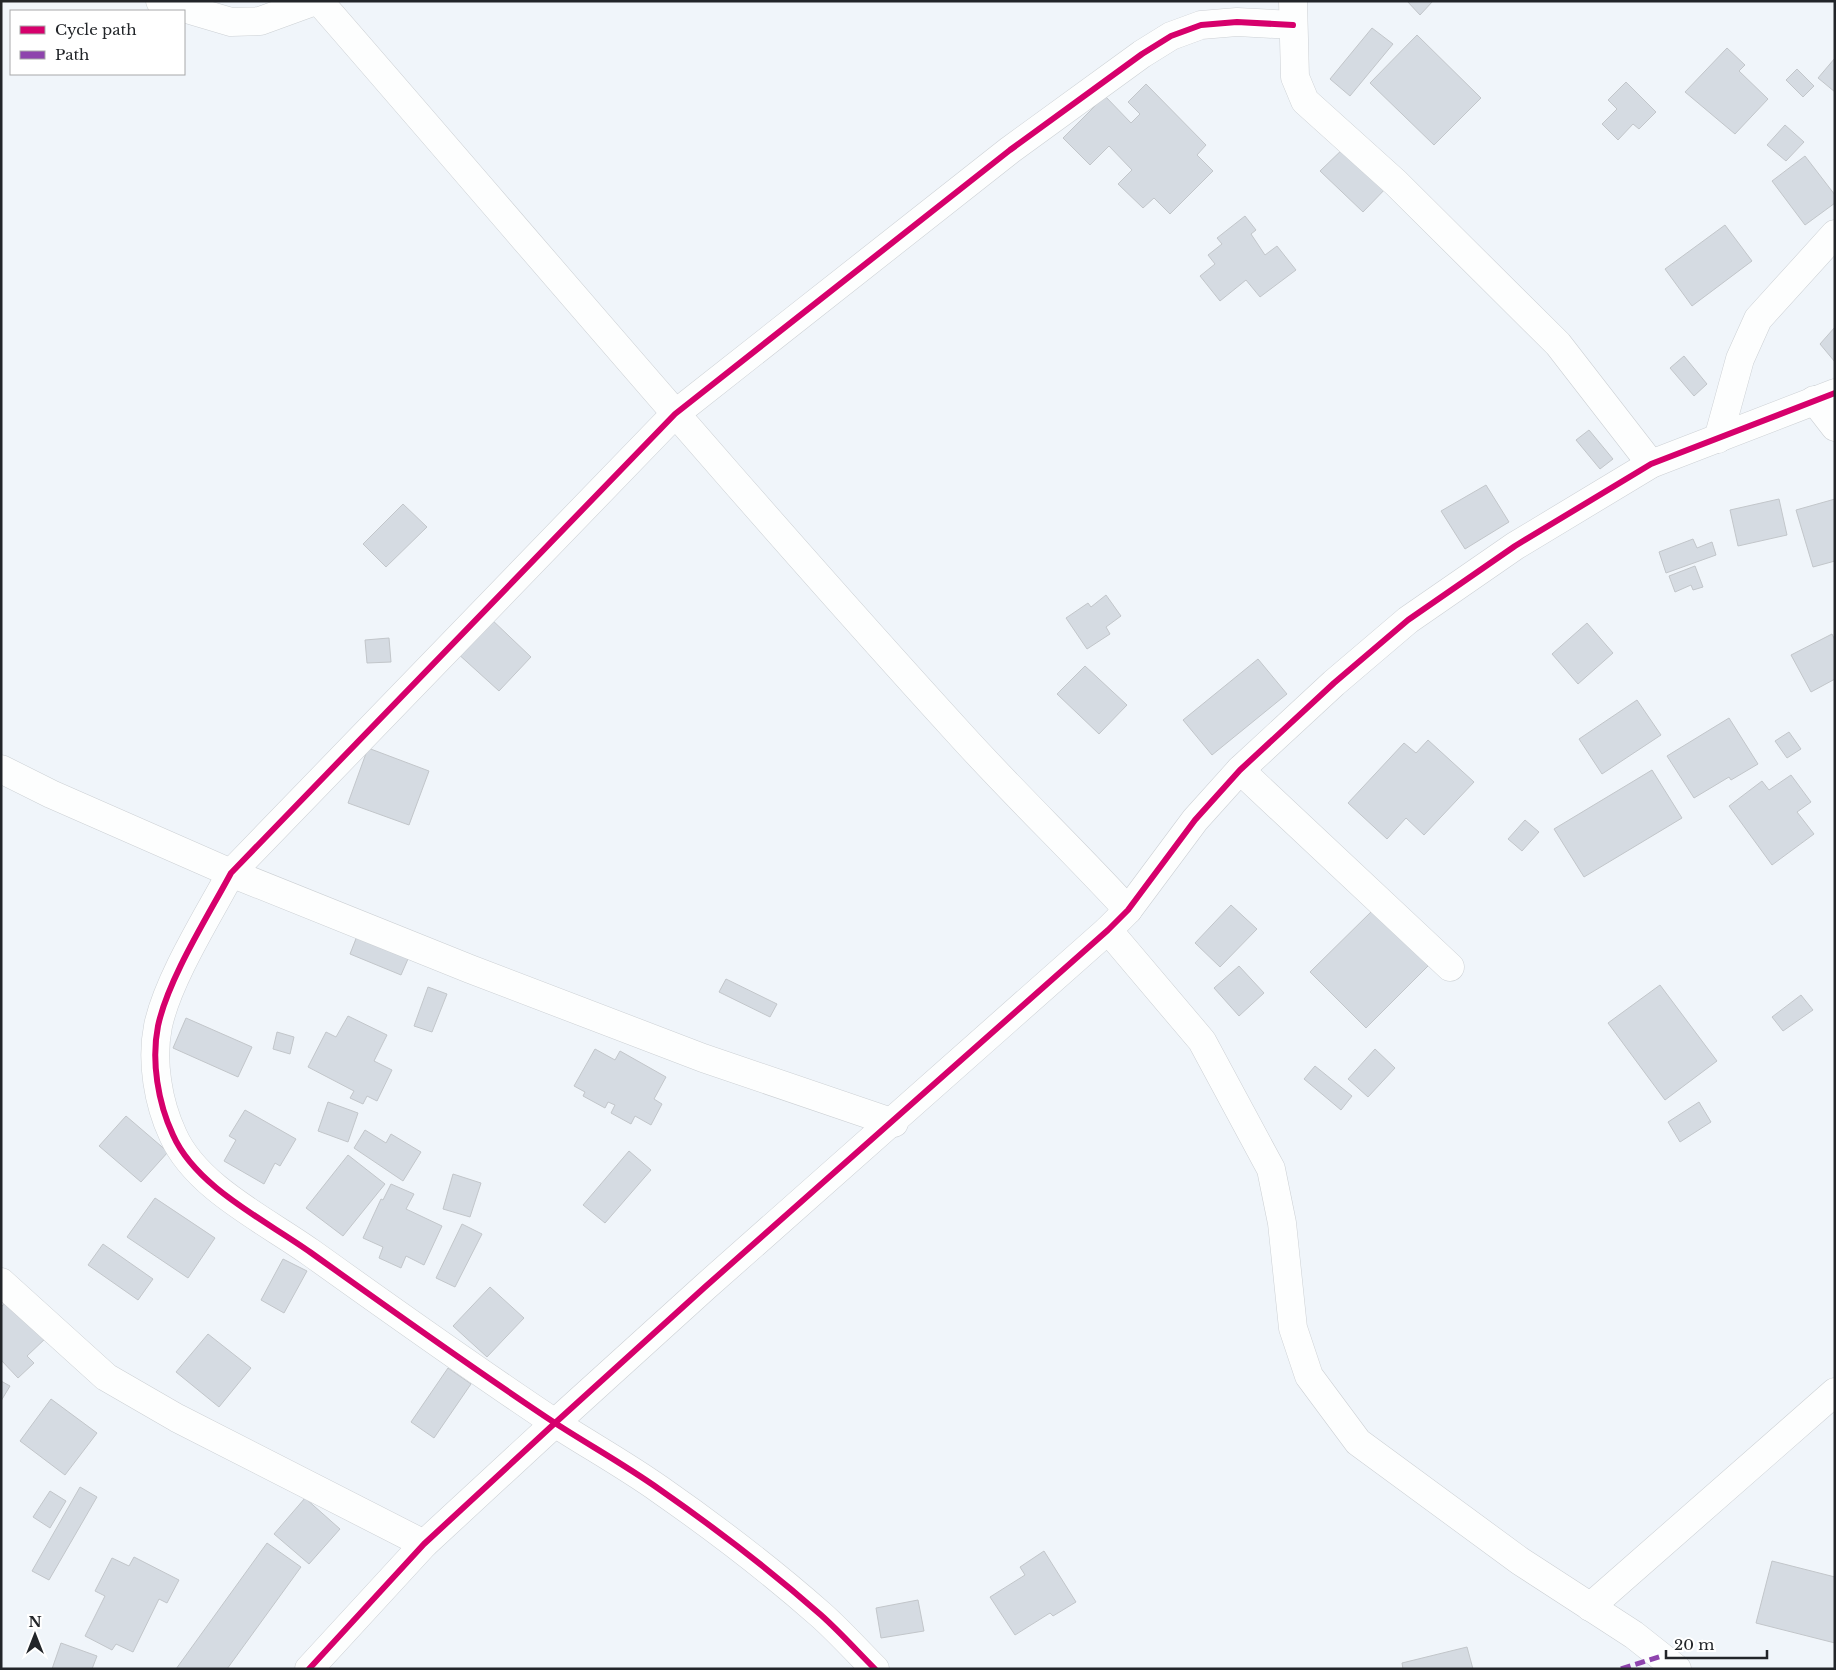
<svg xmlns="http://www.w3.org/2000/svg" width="1836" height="1670" viewBox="0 0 1836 1670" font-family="'Libre Baskerville',serif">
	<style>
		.building { fill: #d5dbe2; stroke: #c2c6ca }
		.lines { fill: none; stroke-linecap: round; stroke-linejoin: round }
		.minor-casing { stroke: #ccd0d4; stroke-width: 29 }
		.tertiary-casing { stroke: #ccd0d4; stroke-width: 29 }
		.minor { stroke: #fdfefe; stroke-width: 28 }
		.tertiary { stroke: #fdfefe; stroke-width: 28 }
		.quiet { stroke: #8e44ad; stroke-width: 5; stroke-dasharray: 10 5; stroke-linecap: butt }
		.cycleway-casing { stroke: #fff; stroke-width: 9 }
		.cycleway { stroke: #d6006c; stroke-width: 6 }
	</style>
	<rect width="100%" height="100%" fill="#f0f5fa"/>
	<g class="building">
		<path d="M1407,1H1433L1420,15Z"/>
		<path d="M1372,28L1393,44L1350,96L1330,79Z"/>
		<path d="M1417,35L1481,98L1434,145L1370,83Z"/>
		<path d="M1727,48L1745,65L1739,71L1768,99L1735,134L1685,92Z"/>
		<path d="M1835,58V92L1818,78Z"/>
		<path d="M1797,69L1814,86L1803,97L1786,80Z"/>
		<path d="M1626,82L1656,112L1639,129L1633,124L1618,140L1602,124L1617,109L1608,100Z"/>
		<path d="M1146,84L1206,145L1197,155L1213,171L1170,214L1154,198L1143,208L1118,184L1132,170L1109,146L1090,165L1063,138L1105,96L1131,123L1140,114L1128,102Z"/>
		<path d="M1785,125L1804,142L1786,161L1767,145Z"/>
		<path d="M1347,145L1389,185L1363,212L1320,171Z"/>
		<path d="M1805,156L1835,195V203L1805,225L1772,181Z"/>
		<path d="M1245,216L1256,230L1251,234L1265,255L1277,246L1296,270L1260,297L1246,280L1220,301L1200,276L1215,264L1208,255L1222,244L1217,238Z"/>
		<path d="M1725,225L1752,261L1692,306L1665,269Z"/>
		<path d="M1835,327V362L1820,344Z"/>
		<path d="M1684,356L1707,384L1694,396L1670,368Z"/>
		<path d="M1589,430L1613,459L1600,469L1576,440Z"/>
		<path d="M1486,485L1509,522L1465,549L1441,511Z"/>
		<path d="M1779,499L1787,535L1738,546L1730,510Z"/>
		<path d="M1835,499V561L1813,567L1796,510Z"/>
		<path d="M403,504L427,527L386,567L363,544Z"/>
		<path d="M1693,539L1697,548L1712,542L1716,555L1666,573L1659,552Z"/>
		<path d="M1695,566L1703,587L1693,590L1691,585L1675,592L1669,576Z"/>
		<path d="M1106,595L1121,616L1106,627L1110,634L1087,649L1066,618L1088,603L1091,607Z"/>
		<path d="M489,617L531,657L499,691L456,652Z"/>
		<path d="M1587,623L1613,653L1578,684L1552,654Z"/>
		<path d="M1832,634L1835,640V679L1811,692L1791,655Z"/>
		<path d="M389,638L391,662L367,663L365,640Z"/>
		<path d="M1258,659L1287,694L1212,755L1183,720Z"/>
		<path d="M1085,666L1127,705L1099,734L1057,694Z"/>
		<path d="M1637,700L1661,735L1602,774L1579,739Z"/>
		<path d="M1729,718L1758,764L1731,780L1729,777L1694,798L1667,756Z"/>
		<path d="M1789,732L1801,749L1787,758L1775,741Z"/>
		<path d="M1428,740L1474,782L1424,835L1406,818L1387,839L1348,803L1404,743L1416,753Z"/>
		<path d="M368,748L429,771L409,825L348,803Z"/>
		<path d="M1652,770L1682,818L1584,877L1554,829Z"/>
		<path d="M1791,775L1811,802L1797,812L1814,834L1772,865L1729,806L1762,781L1769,790Z"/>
		<path d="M1525,820L1539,832L1522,851L1508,839Z"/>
		<path d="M1231,905L1257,929L1220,967L1195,943Z"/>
		<path d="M1373,910L1428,966L1366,1028L1310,972Z"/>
		<path d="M359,931L411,952L401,975L350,954Z"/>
		<path d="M1239,966L1264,993L1239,1016L1214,988Z"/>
		<path d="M726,979L777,1004L770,1017L719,992Z"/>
		<path d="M1660,985L1717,1061L1665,1100L1608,1023Z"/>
		<path d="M428,987L447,994L432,1032L414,1026Z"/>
		<path d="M1801,995L1813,1010L1783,1031L1772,1017Z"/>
		<path d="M348,1016L387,1035L374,1061L392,1070L377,1101L367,1096L363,1104L350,1098L354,1091L308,1067L326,1032L336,1037Z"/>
		<path d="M186,1018L252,1047L238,1077L173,1048Z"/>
		<path d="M277,1032L294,1037L290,1054L273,1049Z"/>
		<path d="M595,1049L615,1060L620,1051L666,1077L654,1099L662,1104L651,1125L635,1116L631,1124L611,1113L615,1105L608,1102L605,1108L583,1096L585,1092L574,1086Z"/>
		<path d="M1375,1049L1395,1068L1368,1097L1348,1079Z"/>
		<path d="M1315,1066L1352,1096L1341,1110L1304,1079Z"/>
		<path d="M328,1102L358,1113L348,1142L318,1131Z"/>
		<path d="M1699,1102L1711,1122L1680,1142L1668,1122Z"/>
		<path d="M245,1110L296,1139L280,1166L275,1163L264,1184L224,1161L236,1140L229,1136Z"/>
		<path d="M126,1116L168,1152L141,1182L99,1146Z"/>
		<path d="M365,1130L386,1143L391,1134L421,1152L403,1181L354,1148Z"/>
		<path d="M629,1151L651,1170L605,1223L583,1205Z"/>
		<path d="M348,1155L385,1184L343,1236L306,1208Z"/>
		<path d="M453,1174L481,1183L470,1217L443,1209Z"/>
		<path d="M391,1184L414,1194L406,1209L442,1226L424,1265L406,1256L401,1268L379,1258L383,1247L363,1238L381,1199L383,1200Z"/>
		<path d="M155,1198L215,1238L188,1278L127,1237Z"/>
		<path d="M462,1224L482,1234L455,1287L436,1278Z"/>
		<path d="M103,1244L153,1279L138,1300L88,1265Z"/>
		<path d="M283,1259L307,1271L284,1313L261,1300Z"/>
		<path d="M490,1287L524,1318L487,1357L453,1326Z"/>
		<path d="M11,1298L47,1337L27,1356L34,1363L18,1378L1,1360V1307Z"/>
		<path d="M208,1334L251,1368L219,1407L176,1372Z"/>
		<path d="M448,1368L471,1384L434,1438L411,1422Z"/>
		<path d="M1,1381L10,1386L1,1401Z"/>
		<path d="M51,1399L97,1433L65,1475L20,1441Z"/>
		<path d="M80,1487L97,1497L49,1580L32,1571Z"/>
		<path d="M50,1491L66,1501L50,1528L33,1517Z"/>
		<path d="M305,1498L340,1529L309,1564L274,1534Z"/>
		<path d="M267,1543L301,1567L227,1669H176Z"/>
		<path d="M1044,1551L1076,1602L1053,1616L1050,1613L1015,1635L990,1597L1025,1575L1020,1567Z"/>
		<path d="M134,1557L179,1580L167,1603L159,1599L133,1652L116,1644L112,1650L85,1636L105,1596L95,1591L112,1558L129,1566Z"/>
		<path d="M1772,1561L1835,1577V1643L1756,1623Z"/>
		<path d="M918,1600L924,1631L881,1638L876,1608Z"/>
		<path d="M61,1643L97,1656L92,1669H52Z"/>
		<path d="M1467,1647L1473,1669H1403L1402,1663Z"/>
	</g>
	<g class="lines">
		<defs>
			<g id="minor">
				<path d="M160,1L231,22L260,21L315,1"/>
				<path d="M1293,1L1295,77L1305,101L1396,183L1558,344L1651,464"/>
				<path d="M1814,400L1835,427"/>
				<path d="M1718,439L1740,359L1758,319L1835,234"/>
				<path d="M1,769L51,794L231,873L470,969L703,1058L894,1123"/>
				<path d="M1240,770L1450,967"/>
				<path d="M1108,930L1202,1041L1271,1169L1282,1223L1293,1328L1309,1376L1358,1442L1520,1561L1634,1635L1677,1669"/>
				<path d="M1,1282L106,1377L177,1418L424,1544"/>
				<path d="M1590,1607L1835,1392"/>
				<path d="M875,1669C857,1651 840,1632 821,1615C770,1570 715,1528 659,1489C625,1465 589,1445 555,1423C472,1368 391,1310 310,1252C265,1220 196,1187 173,1135C158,1103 151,1061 158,1026C168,979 208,916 231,873L675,414L1010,150L1142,54L1171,36L1201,25L1237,22L1293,25"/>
			</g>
			<g id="tertiary">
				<path d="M319,1C532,246 741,494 959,733C1014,794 1073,850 1128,910"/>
				<path d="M309,1669L424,1544L555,1423L705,1287L1108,930L1128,910L1195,820L1240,770L1334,683L1408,620L1515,546L1651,464L1835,393"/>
			</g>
		</defs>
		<use href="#minor" class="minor-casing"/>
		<use href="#tertiary" class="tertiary-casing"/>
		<use href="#minor" class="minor"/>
		<use href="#tertiary" class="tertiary"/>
		<path class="quiet" d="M1621,1669L1662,1656"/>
		<defs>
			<g id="cycleway">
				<path d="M309,1669L424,1544L555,1423L705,1287L1108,930L1128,910L1195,820L1240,770L1334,683L1408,620L1515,546L1651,464L1835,393"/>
				<path d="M875,1669C857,1651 840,1632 821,1615C770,1570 715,1528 659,1489C625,1465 589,1445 555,1423C472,1368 391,1310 310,1252C265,1220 196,1187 173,1135C158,1103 151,1061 158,1026C168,979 208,916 231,873L675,414L1010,150L1142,54L1171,36L1201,25L1237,22L1293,25"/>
			</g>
		</defs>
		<use href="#cycleway" class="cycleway-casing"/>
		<use href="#cycleway" class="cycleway"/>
	</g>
	<rect width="1836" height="1670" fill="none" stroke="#222529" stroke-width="5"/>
	<rect x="10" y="10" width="175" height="65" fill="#ffffff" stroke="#a7a8a9"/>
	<rect x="20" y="26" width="25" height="8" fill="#d6006c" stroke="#a7a8a9"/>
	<text x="55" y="35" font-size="15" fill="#222529">Cycle path</text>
	<rect x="20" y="51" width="25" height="8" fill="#8e44ad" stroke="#a7a8a9"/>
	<text x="55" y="60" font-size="15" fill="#222529">Path</text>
	<g transform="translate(35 1635)" stroke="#ffffff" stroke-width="4" paint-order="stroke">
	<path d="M0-4L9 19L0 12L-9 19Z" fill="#222529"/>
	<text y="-8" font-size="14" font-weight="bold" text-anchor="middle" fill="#222529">N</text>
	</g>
	<path d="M1666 1650v8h101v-8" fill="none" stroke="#222529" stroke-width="2.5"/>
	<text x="1674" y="1650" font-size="15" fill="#222529" stroke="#ffffff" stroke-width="4" paint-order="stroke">20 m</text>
</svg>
